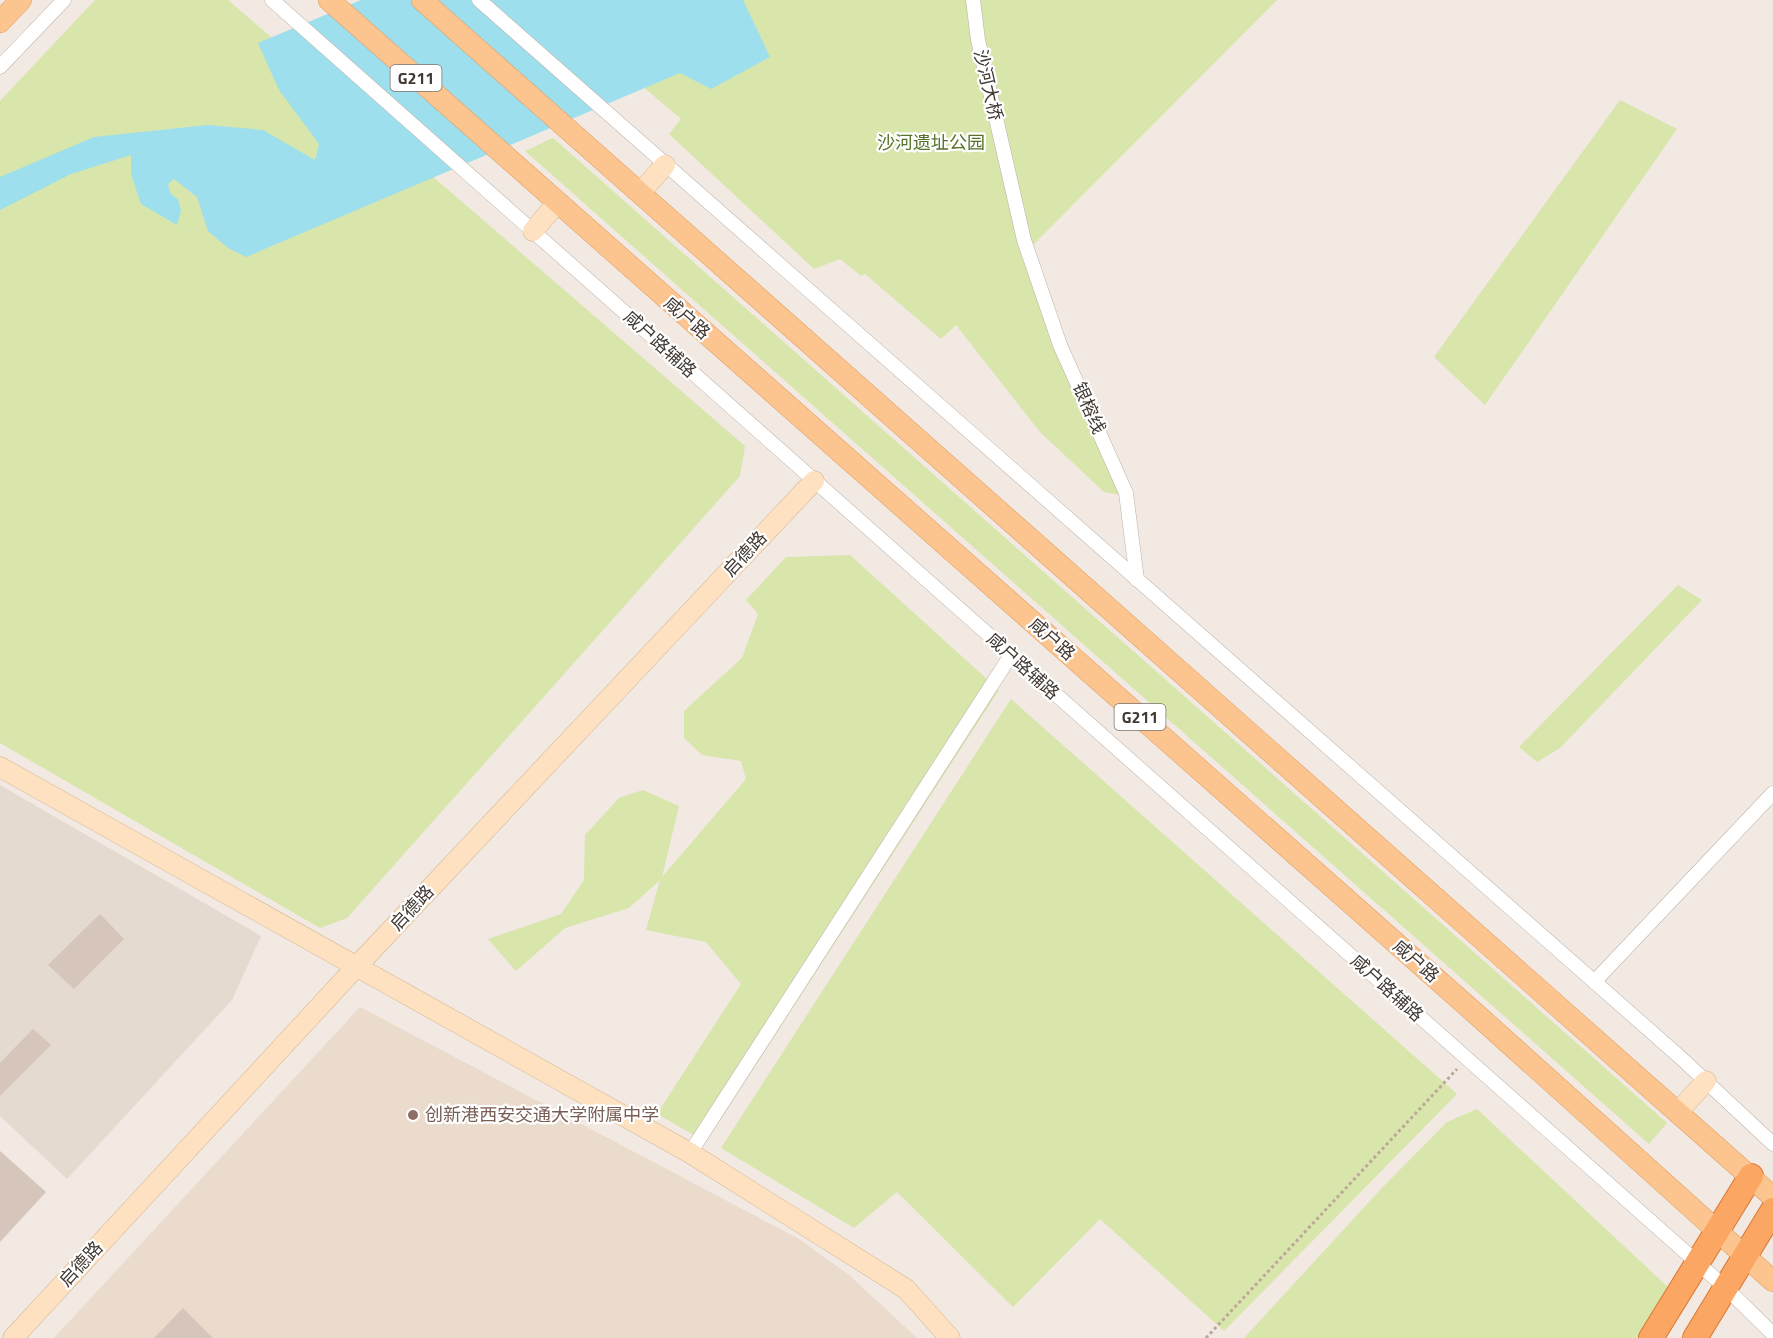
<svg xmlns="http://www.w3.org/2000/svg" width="1773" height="1338" viewBox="0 0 1773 1338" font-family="'Titillium Web','Noto Sans SC',sans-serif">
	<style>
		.residential { fill: #e5dad0 }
		.education { fill: #eadbcc }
		.green { fill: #d8e5ab }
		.water { fill: #9edfee }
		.building { fill: #d5c5bb }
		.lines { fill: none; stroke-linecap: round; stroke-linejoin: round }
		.street-casing { stroke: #bfb2a8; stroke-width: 15 }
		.secondary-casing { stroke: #d4b594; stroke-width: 21 }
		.primary-casing { stroke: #e09d61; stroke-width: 22 }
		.highway-casing { stroke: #d97734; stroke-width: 26 }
		.path { stroke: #bda797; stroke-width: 3; stroke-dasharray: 3 3; stroke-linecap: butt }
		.street { stroke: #fff; stroke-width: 14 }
		.secondary { stroke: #fde1c0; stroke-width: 20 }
		.primary { stroke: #fcc590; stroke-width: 21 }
		.highway { stroke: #fba663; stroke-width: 24 }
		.education-dot { fill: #8d6e63; stroke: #fff; stroke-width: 2 }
		.labels { text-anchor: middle; stroke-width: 4.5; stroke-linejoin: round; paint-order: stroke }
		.shield { fill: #fff; stroke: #7b7470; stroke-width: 1.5 }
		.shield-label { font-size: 16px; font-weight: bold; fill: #423933 }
		.street-label { font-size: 18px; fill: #423933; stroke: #fff }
		.park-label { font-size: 18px; fill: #557228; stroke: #fff }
		.education-label { font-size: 18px; fill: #785e54; stroke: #fff; text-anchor: start }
	</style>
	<rect width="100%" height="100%" fill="#f1e9e2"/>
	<path class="residential" d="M0,785L261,936L232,1000L67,1179L0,1116Z"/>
	<path class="education" d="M360,1007L799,1239L849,1275L917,1338H54Z"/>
	<g class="green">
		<path d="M95,0H228L745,446L740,476L347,918L320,928L0,743V101Z"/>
		<path d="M541,0H1277L1026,252L1122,495L1104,492L1040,432L956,325L941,339L865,274L861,276L840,259L814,269L669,134L681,119Z"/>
		<path d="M1620,100L1677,129L1485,405L1434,357Z"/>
		<path d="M553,138L1667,1123L1649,1144L525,151Z"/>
		<path d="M850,555L999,690L706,1142L657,1114L741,984L706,942L646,930L660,880L629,908L565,928L516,971L488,939L561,914L584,880L585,835L619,798L643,790L679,806L662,877L746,779L741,761L702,755L684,738V711L742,658L758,614L746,600L786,557Z"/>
		<path d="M1678,585L1702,600L1560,748L1537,762L1519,747Z"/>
		<path d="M1011,699L1457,1094L1224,1331L1100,1219L1013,1307L897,1192L854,1228L721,1148Z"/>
		<path d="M1477,1109L1670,1289L1640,1338H1244L1381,1189L1447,1122Z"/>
	</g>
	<path class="water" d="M361,0H743L770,57L711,89L680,73L246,257L228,248L208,231L197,197L174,179L168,184L171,194L178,199L181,211L177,225L141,204L131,174V155L71,174L0,210V177L94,137L208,125L263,130L315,160L319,144L279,90L258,43Z"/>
	<g class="building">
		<path d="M100,914L124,939L74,989L48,965Z"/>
		<path d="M33,1029L51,1045L0,1096V1063Z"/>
		<path d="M0,1151L46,1192L0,1242Z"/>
		<path d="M183,1308L213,1338H154Z"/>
	</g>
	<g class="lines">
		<defs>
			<g id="street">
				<path d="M272,0L1726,1288L1773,1334"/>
				<path d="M479,0L1681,1058L1773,1144"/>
				<path d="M973,0L978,40L1024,240L1060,345L1126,493L1137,580"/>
				<path d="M0,67L64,0"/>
				<path d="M1594,982L1773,793"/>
				<path d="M690,1153L1011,655"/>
			</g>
			<g id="secondary">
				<path d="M640,193L665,165"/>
				<path d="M533,231L557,203"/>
				<path d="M0,767L690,1153L906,1289L950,1338"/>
				<path d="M1678,1112L1706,1081"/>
				<path d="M13,1338L357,966L814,481"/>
			</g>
			<g id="primary">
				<path d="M329,0L1475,1013L1773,1281"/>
				<path d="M422,0L1773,1197"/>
				<path d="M0,22L21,0"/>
			</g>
			<g id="highway">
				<path d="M1651,1338L1751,1176"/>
				<path d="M1695,1338L1773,1210"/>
			</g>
		</defs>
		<use href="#street" class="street-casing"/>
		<use href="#secondary" class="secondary-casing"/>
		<use href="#primary" class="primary-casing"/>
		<use href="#highway" class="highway-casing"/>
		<path class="path" d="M1206,1338L1457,1069"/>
		<use href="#street" class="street"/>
		<use href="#secondary" class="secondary"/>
		<use href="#primary" class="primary"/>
		<use href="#highway" class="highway"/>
	</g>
	<circle class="education-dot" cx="413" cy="1115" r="6"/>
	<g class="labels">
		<g class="shield">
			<rect x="390.5" y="65" width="51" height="26" rx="4.5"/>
			<rect x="1114.5" y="704" width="51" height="26" rx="4.5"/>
		</g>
		<g class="shield-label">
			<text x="416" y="84">G211</text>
			<text x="1140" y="723">G211</text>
		</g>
		<g class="street-label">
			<text transform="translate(988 85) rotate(77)" y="6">沙河大桥</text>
			<text transform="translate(687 318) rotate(41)" y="6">咸户路</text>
			<text transform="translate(660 344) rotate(42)" y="6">咸户路辅路</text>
			<text transform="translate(1089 408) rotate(66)" y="6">银榕线</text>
			<text transform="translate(745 554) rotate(-47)" y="6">启德路</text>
			<text transform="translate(1052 639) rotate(41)" y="6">咸户路</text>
			<text transform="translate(1023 666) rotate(42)" y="6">咸户路辅路</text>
			<text transform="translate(412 908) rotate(-47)" y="6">启德路</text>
			<text transform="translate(1416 961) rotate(41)" y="6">咸户路</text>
			<text transform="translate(1387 988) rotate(42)" y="6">咸户路辅路</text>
			<text transform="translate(81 1264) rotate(-47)" y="6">启德路</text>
		</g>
		<g class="park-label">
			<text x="931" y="149">沙河遗址公园</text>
		</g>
		<g class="education-label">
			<text x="425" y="1121">创新港西安交通大学附属中学</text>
		</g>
	</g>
</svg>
